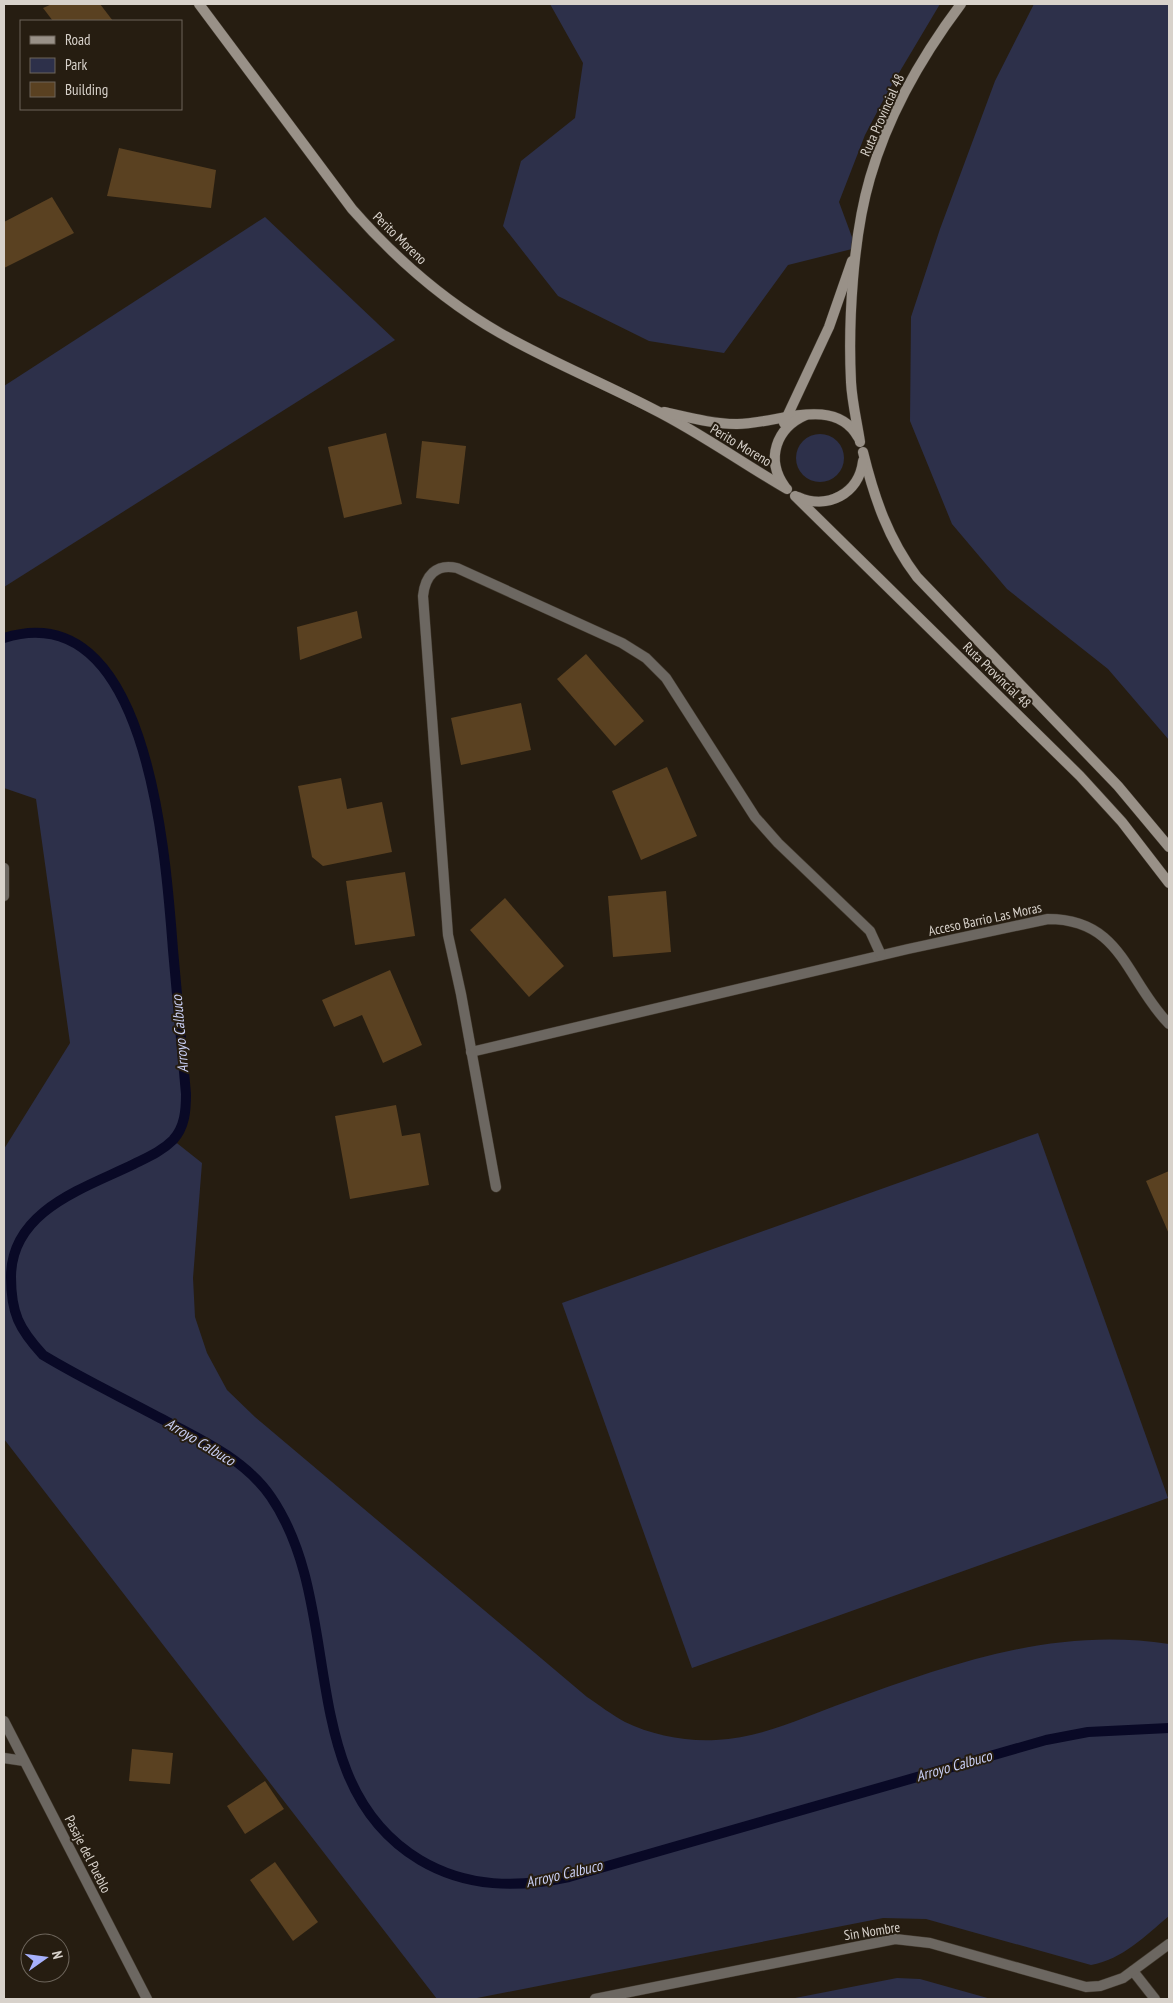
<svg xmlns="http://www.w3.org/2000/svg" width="1173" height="2003" viewBox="0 0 1173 2003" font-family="'PT Sans Narrow',sans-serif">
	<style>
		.green { fill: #2d304a }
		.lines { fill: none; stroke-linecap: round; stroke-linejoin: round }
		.stream { stroke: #090926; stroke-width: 10 }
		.building { fill: #5a4121 }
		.lane-casing { stroke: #423a2f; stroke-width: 11 }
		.street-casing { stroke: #423a2f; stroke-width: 11 }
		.secondary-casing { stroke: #423a2f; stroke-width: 11 }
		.lane { stroke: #6c6761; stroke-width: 10 }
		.street { stroke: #6c6761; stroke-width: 10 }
		.secondary { stroke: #999188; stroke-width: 10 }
		.labels { text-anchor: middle; stroke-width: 4; stroke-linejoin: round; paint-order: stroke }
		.street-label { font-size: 14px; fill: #d8d2cb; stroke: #261d11 }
		.water-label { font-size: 15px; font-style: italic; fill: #c9cff5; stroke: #261d11 }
	</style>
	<rect width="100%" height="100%" fill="#261d11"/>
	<g class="green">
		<path d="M550,4H940L887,93L865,135L839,202L856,248L788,265L724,353L649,341L558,296L503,226L521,161L575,118L583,63Z"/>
		<path d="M1034,4H1169V740L1108,669L1007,589L952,524L910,421L911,317L940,229L995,81Z"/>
		<path d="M265,217L395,340L4,587V386Z"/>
		<circle cx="820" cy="458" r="24"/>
		<path d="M40,632C155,653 165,850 173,942C177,993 181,1043 186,1094L184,1120L173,1140L202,1163L193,1278L195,1317L207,1353L227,1390L255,1417L587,1697C599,1705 612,1715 625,1722C651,1735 687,1742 716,1740C762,1738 804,1717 846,1702C951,1664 1055,1626 1169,1644V1916C1145,1936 1123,1959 1091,1965L926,1919L883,1918L472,1999H437L4,1439V1149L70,1043L36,799L4,788V634L5,638L22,633Z"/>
		<path d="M1038,1133L1168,1498L692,1668L562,1303Z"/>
		<path d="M897,1978L920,1979L991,1999H790Z"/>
	</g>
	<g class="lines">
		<path class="stream" d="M4,638C150,592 166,861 173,950C177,998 182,1046 186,1094C186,1110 185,1127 173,1140C162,1151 148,1157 134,1164C85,1188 11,1210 11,1277C11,1313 19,1329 43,1355C81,1378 121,1397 160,1418C200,1439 245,1459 271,1497C347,1608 292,1783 420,1860C467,1888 518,1888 569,1877L1046,1740L1088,1732L1169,1728"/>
	</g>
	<g class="building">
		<path d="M52,4H100L113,21H53L43,8Z"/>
		<path d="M119,148L216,170L211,208L107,196Z"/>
		<path d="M52,197L74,233L4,268V222Z"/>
		<path d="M386,433L402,504L344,518L328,447Z"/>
		<path d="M422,441L466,446L459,504L416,498Z"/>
		<path d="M357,611L362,638L300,660L297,627Z"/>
		<path d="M586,654L644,721L615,746L557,679Z"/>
		<path d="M521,703L531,750L461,765L451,718Z"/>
		<path d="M667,767L697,836L641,860L612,791Z"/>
		<path d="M341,778L347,809L382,802L392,852L323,866L312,857L298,786Z"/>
		<path d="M405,872L415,936L355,945L346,881Z"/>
		<path d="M666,891L671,952L613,957L608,896Z"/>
		<path d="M505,898L564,966L529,997L470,930Z"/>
		<path d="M390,970L422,1045L383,1063L362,1015L334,1027L322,1000Z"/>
		<path d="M396,1105L402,1136L420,1133L429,1185L350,1199L335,1116Z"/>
		<path d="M1169,1171V1234L1146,1181Z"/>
		<path d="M132,1749L173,1753L170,1784L129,1781Z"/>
		<path d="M265,1781L284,1809L245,1834L227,1806Z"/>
		<path d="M275,1862L318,1922L293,1941L250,1880Z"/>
	</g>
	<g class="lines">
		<defs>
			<g id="lane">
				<path d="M4,868V896"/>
				<path d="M4,1758L24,1761"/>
				<path d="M1133,1971L1155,1999"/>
			</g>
			<g id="street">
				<path d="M471,1052L908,949L1048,919C1122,919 1126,980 1169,1024"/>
				<path d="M496,1187L461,994L448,935L423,596C425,576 436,563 457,568L622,643L646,658L666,678L755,817L778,843L870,931L881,955"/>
				<path d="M4,1721L147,1999"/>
				<path d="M595,1999L895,1939L930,1943L1086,1987L1100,1986L1123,1978L1169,1944"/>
			</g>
			<g id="secondary">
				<path d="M199,4L352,209C395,258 444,301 500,333C549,361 603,383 653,409C699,432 742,463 787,489"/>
				<path d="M664,412C687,417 712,424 736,424C774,425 834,394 858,437"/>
				<path d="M784,423L829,327L852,261"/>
				<path d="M860,442C857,422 852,402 851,382C848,322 853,236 870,178C888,115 922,56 961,4"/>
				<path d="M863,452C874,497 888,539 917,577L1118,786L1169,847"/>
				<path d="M785,487C765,459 776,428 806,415"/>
				<path d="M795,496L1080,776L1122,822L1169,883"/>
				<path d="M798,497C827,510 859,494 863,461"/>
			</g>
		</defs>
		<use href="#lane" class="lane-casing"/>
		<use href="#street" class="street-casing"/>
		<use href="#secondary" class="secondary-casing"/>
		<use href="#lane" class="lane"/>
		<use href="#street" class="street"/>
		<use href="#secondary" class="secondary"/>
	</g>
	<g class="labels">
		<g class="street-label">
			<text transform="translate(882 115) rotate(-66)" y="5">Ruta Provincial 48</text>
			<text transform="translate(400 238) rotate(44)" y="5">Perito Moreno</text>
			<text transform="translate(741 445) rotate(31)" y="5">Perito Moreno</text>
			<text transform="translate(997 675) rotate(44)" y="5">Ruta Provincial 48</text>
			<text transform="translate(985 919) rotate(-12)" y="5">Acceso Barrio Las Moras</text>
			<text transform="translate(88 1854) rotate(63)" y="5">Pasaje del Pueblo</text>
			<text transform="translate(872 1931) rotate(-9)" y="5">Sin Nombre</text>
		</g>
		<g class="water-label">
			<text transform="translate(180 1034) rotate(-95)" y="5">Arroyo Calbuco</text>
			<text transform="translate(200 1442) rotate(31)" y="5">Arroyo Calbuco</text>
			<text transform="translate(954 1766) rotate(-16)" y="5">Arroyo Calbuco</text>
			<text transform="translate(564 1874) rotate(-13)" y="5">Arroyo Calbuco</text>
		</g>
	</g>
	<rect width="1173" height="2003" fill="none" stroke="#d8d2cb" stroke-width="10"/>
	<rect x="20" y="20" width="162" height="90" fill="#261d11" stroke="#6d655b"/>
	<rect x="30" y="36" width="25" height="8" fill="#999188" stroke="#6d655b"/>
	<text x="65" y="45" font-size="15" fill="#d8d2cb">Road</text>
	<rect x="30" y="58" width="25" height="15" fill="#2d304a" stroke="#6d655b"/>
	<text x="65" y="70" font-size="15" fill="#d8d2cb">Park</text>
	<rect x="30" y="82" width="25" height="15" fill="#5a4121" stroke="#6d655b"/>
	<text x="65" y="95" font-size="15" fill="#d8d2cb">Building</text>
	<g transform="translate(45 1958) rotate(76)"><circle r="24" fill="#261d11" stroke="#6d655b"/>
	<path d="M0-4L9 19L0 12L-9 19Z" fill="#a7b1fc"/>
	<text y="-8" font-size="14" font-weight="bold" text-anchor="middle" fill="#d8d2cb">N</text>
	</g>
</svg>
